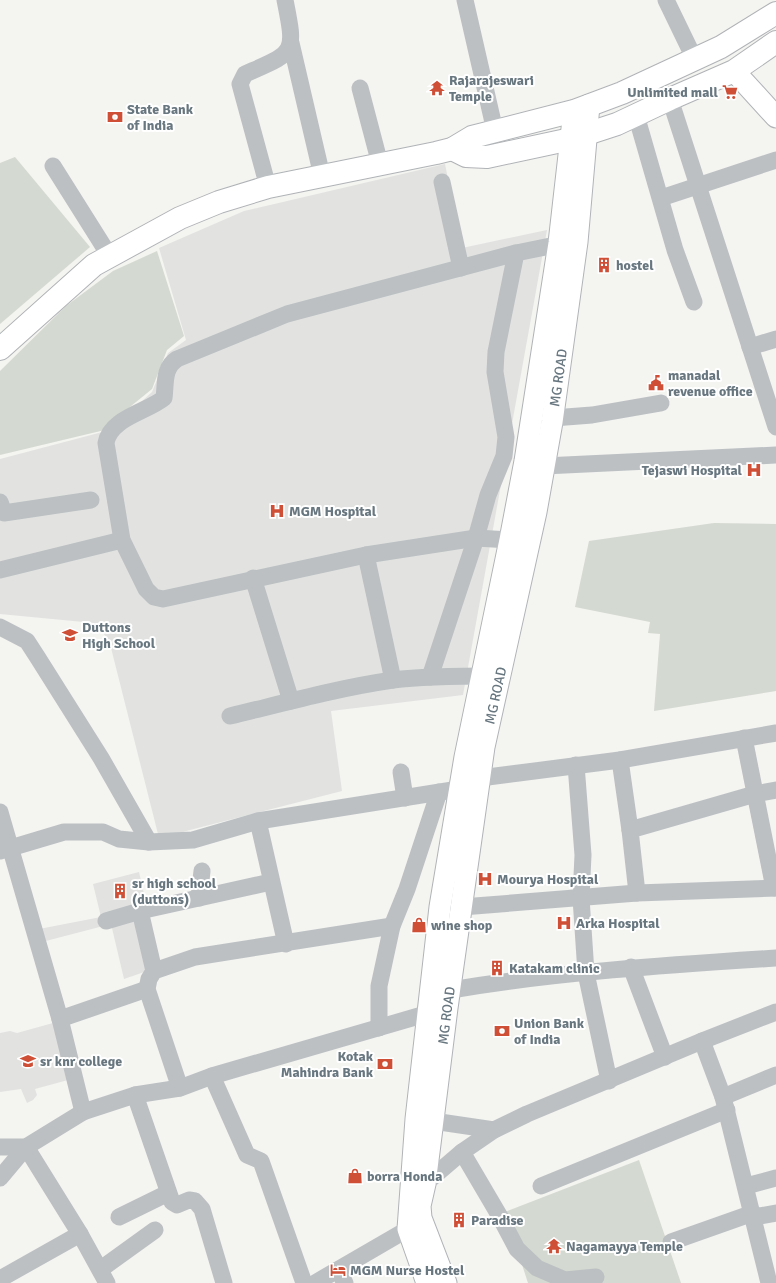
<svg xmlns="http://www.w3.org/2000/svg" width="776" height="1283" viewBox="0 0 776 1283" font-family="Signika,sans-serif">
	<style>
		.built { fill: #e2e3e1 }
		.green { fill: #d4d9d1 }
		.lines { fill: none; stroke-linecap: round; stroke-linejoin: round }
		.major-casing { stroke: #b0b4b7; stroke-width: 23 }
		.highway-casing { stroke: #b0b3b6; stroke-width: 24 }
		.minor { stroke: #bcc0c3; stroke-width: 17 }
		.major { stroke: #fff; stroke-width: 21 }
		.highway { stroke: #fff; stroke-width: 22 }
		.labels { text-anchor: middle; stroke-width: 4; stroke-linejoin: round; paint-order: stroke }
		.poi-label { font-size: 14px; font-weight: bold; fill: #67767f; stroke: #fff; text-anchor: start }
		.street-label { font-size: 14px; fill: #67767f; stroke: #fff }
	</style>
	<rect width="100%" height="100%" fill="#f4f4f1"/>
	<g class="built">
		<path d="M445,164L462,248L547,230L463,695L331,711L342,791L159,838L109,640L94,623L0,614V459L110,430L152,392L168,353L186,340L159,248L244,211Z"/>
		<path d="M139,872L146,903L150,970L124,979L111,924L42,942L39,929L101,917L93,884Z"/>
		<path d="M53,1023L68,1080L35,1089L37,1095L33,1100L27,1103L21,1089L0,1092V1033L10,1031L17,1033Z"/>
	</g>
	<g class="green">
		<path d="M15,157L90,247L0,324V163Z"/>
		<path d="M157,251L184,336L167,350L152,389L120,415L109,429L0,455V371L66,306L113,271Z"/>
		<path d="M714,523L776,524V691L654,711L660,634L648,633L650,622L575,607L589,541Z"/>
		<path d="M639,1160L681,1283H528L505,1212Z"/>
	</g>
	<g class="lines">
		<defs>
			<g id="major">
				<path d="M734,71L776,117"/>
				<path d="M427,1283L408,1229L416,1119L440,907L465,757L510,540L525,461L559,243L574,111"/>
				<path id="s1" d="M446,1283L421,1218L420,1206L425,1184L447,1008L484,747L536,512L552,422L577,242L589,105"/>
			</g>
			<g id="highway">
				<path d="M452,149L466,156L487,157L571,139L617,124L670,99L734,71L776,42"/>
				<path d="M0,349L94,265L180,218L219,202L268,187L436,153L452,149L472,137L574,111L622,93L721,47L776,13"/>
			</g>
		</defs>
		<use href="#major" class="major-casing"/>
		<use href="#highway" class="highway-casing"/>
		<g class="minor">
			<path d="M465,0L495,131"/>
			<path d="M666,0L695,60"/>
			<path d="M291,43L322,176"/>
			<path d="M360,88L380,164"/>
			<path d="M670,99L776,427"/>
			<path d="M636,115L675,250L694,302"/>
			<path d="M53,166L109,255"/>
			<path d="M442,182L461,268"/>
			<path d="M268,187L240,84L245,74C295,52 296,55 285,0"/>
			<path d="M661,198L776,160"/>
			<path d="M750,347L776,339"/>
			<path d="M553,418L592,415L661,403"/>
			<path d="M544,466L776,455"/>
			<path d="M0,502L4,513L91,500"/>
			<path d="M510,540L476,538L366,555L163,599L154,597L146,589L122,540L106,443C110,418 147,412 164,398C166,384 163,368 177,359L287,314L516,253L570,242"/>
			<path d="M366,555L393,680"/>
			<path d="M0,570L122,540"/>
			<path d="M253,578L291,701"/>
			<path d="M0,627L27,641L38,658L101,758L149,842"/>
			<path d="M430,677L476,538L488,495L504,456L506,437L495,372L496,352L516,253"/>
			<path d="M230,716C284,703 338,688 393,680C426,676 460,676 494,676"/>
			<path d="M744,738L774,888"/>
			<path d="M620,760L630,830"/>
			<path d="M576,765L583,855L581,898L586,973L609,1081"/>
			<path d="M401,772L405,798"/>
			<path d="M0,812L60,1019L83,1112"/>
			<path d="M258,821L286,944"/>
			<path d="M0,851L64,832H103L119,839L149,842L193,840L258,821L459,789L480,778L620,760L776,733"/>
			<path d="M637,893L630,830L755,794L776,790"/>
			<path d="M199,898L202,871"/>
			<path d="M462,907L637,893L776,888"/>
			<path d="M140,911L154,971"/>
			<path d="M106,921L140,911L271,882"/>
			<path d="M631,967L665,1057"/>
			<path d="M451,990C558,972 667,965 776,958"/>
			<path d="M60,1019L147,989"/>
			<path d="M379,1028V986L392,926L407,889L439,792"/>
			<path d="M702,1041L723,1097L769,1283"/>
			<path d="M212,1076L247,1155L261,1161L304,1283"/>
			<path d="M180,1088L147,989L149,979L154,971L195,957L392,926"/>
			<path d="M135,1095L172,1202L177,1205L189,1200L195,1201L202,1209L224,1283"/>
			<path d="M723,1097L776,1075"/>
			<path d="M433,1121L494,1130"/>
			<path d="M0,1147H26L83,1112L135,1095L180,1088L212,1076L429,1013"/>
			<path d="M26,1147L80,1234L107,1283"/>
			<path d="M462,1152L499,1215L517,1249L537,1268L565,1280L596,1277"/>
			<path d="M0,1178L26,1147"/>
			<path d="M541,1186L727,1110"/>
			<path d="M746,1186L776,1178"/>
			<path d="M420,1188L462,1152L494,1130L527,1114L702,1041L776,1012"/>
			<path d="M119,1217L168,1193"/>
			<path d="M754,1217L776,1213"/>
			<path d="M671,1242L753,1213"/>
			<path d="M101,1269L155,1230"/>
			<path d="M338,1270L345,1283"/>
			<path d="M0,1279L80,1234"/>
			<path d="M315,1283L408,1229"/>
		</g>
		<use href="#major" class="major"/>
		<use href="#highway" class="highway"/>
	</g>
	<defs>
		<symbol id="temple-bare" viewBox="-9 -9 18 18"><path d="M0-6L5-2H3V0L6.5 2.5H4V6H1.5V3h-3V6H-4V2.5H-6.5L-3 0V-2H-5Z" fill="#cf4e36" stroke="#fff" stroke-width="2.5" paint-order="stroke"/></symbol>
		<symbol id="supermarket-bare" viewBox="-9 -9 18 18"><path d="M-6-5.5h2.5l.6 2H6L4.5 2H-2.5L-4.4-4H-6ZM-1.5 3.2a1.3 1.3 0 1 0 .1 0ZM3 3.2a1.3 1.3 0 1 0 .1 0Z" fill="#cf4e36" stroke="#fff" stroke-width="2.5" paint-order="stroke"/></symbol>
		<symbol id="bank-bare" viewBox="-9 -9 18 18"><path d="M-6-4H6V4H-6ZM0-2.3a2.3 2.3 0 1 0 0 4.6a2.3 2.3 0 1 0 0-4.6Z" fill="#cf4e36" stroke="#fff" stroke-width="2.5" paint-order="stroke"/></symbol>
		<symbol id="building-bare" viewBox="-9 -9 18 18"><path d="M-4-6H4V6H1V3H-1V6H-4ZM-2.5-4.3h1.7v1.8h-1.7ZM.8-4.3h1.7v1.8H.8ZM-2.5-1h1.7V.8h-1.7ZM.8-1h1.7V.8H.8Z" fill="#cf4e36" stroke="#fff" stroke-width="2.5" paint-order="stroke"/></symbol>
		<symbol id="civic-bare" viewBox="-9 -9 18 18"><path d="M-.6-6.5H3V-4.5H.6V-3L4-1V1h2V6H-6V1h2V-1L-.6-3ZM-1.2 2.5V6h2.4V2.5Z" fill="#cf4e36" stroke="#fff" stroke-width="2.5" paint-order="stroke"/></symbol>
		<symbol id="hospital-bare" viewBox="-9 -9 18 18"><path d="M-5-5h3v3.5h4V-5h3V5h-3V1.5h-4V5h-3Z" fill="#cf4e36" stroke="#fff" stroke-width="2.5" paint-order="stroke"/></symbol>
		<symbol id="school-bare" viewBox="-9 -9 18 18"><path d="M0-5L7-2L0 1L-7-2ZM-4 1L0 2.5L4 1V4Q0 6-4 4Z" fill="#cf4e36" stroke="#fff" stroke-width="2.5" paint-order="stroke"/></symbol>
		<symbol id="shop-bare" viewBox="-9 -9 18 18"><path d="M-5-2.5h2.3a2.7 3.5 0 0 1 5.4 0H5L5.5 6h-11ZM-1.5-2.5h3a1.5 2.3 0 0 0-3 0Z" fill="#cf4e36" stroke="#fff" stroke-width="2.5" paint-order="stroke"/></symbol>
		<symbol id="university-bare" viewBox="-9 -9 18 18"><path d="M0-5L7-2L0 1L-7-2ZM-4 1L0 2.5L4 1V4Q0 6-4 4Z" fill="#cf4e36" stroke="#fff" stroke-width="2.5" paint-order="stroke"/></symbol>
		<symbol id="hotel-bare" viewBox="-9 -9 18 18"><path d="M-6-4.5h1.5V1H6V5H4.5V3h-9V5H-6ZM-4 0a1.8 1.8 0 1 1 3.6 0ZM.5 0V-2.5h3Q6-2.5 6 0Z" fill="#cf4e36" stroke="#fff" stroke-width="2.5" paint-order="stroke"/></symbol>
	</defs>
	<g fill-rule="evenodd">
		<use href="#temple-bare" x="426" y="77" width="22" height="22"/>
		<use href="#supermarket-bare" x="719" y="81" width="22" height="22"/>
		<use href="#bank-bare" x="104" y="106" width="22" height="22"/>
		<use href="#building-bare" x="593" y="254" width="22" height="22"/>
		<use href="#civic-bare" x="645" y="372" width="22" height="22"/>
		<use href="#hospital-bare" x="743" y="459" width="22" height="22"/>
		<use href="#hospital-bare" x="266" y="500" width="22" height="22"/>
		<use href="#school-bare" x="59" y="624" width="22" height="22"/>
		<use href="#hospital-bare" x="474" y="868" width="22" height="22"/>
		<use href="#building-bare" x="109" y="880" width="22" height="22"/>
		<use href="#hospital-bare" x="553" y="912" width="22" height="22"/>
		<use href="#shop-bare" x="408" y="914" width="22" height="22"/>
		<use href="#building-bare" x="486" y="957" width="22" height="22"/>
		<use href="#bank-bare" x="491" y="1020" width="22" height="22"/>
		<use href="#university-bare" x="17" y="1050" width="22" height="22"/>
		<use href="#bank-bare" x="374" y="1053" width="22" height="22"/>
		<use href="#shop-bare" x="344" y="1165" width="22" height="22"/>
		<use href="#building-bare" x="448" y="1209" width="22" height="22"/>
		<use href="#temple-bare" x="543" y="1235" width="22" height="22"/>
		<use href="#hotel-bare" x="327" y="1259" width="22" height="22"/>
	</g>
	<g class="labels">
		<g class="poi-label">
			<text x="449" y="85">Rajarajeswari<tspan x="449" dy="16">Temple</tspan></text>
			<text x="718" y="97" text-anchor="end">Unlimited mall</text>
			<text x="127" y="114">State Bank<tspan x="127" dy="16">of India</tspan></text>
			<text x="616" y="270">hostel</text>
			<text x="668" y="380">manadal<tspan x="668" dy="16">revenue office</tspan></text>
			<text x="742" y="475" text-anchor="end">Tejaswi Hospital</text>
			<text x="289" y="516">MGM Hospital</text>
			<text x="82" y="632">Duttons<tspan x="82" dy="16">High School</tspan></text>
			<text x="497" y="884">Mourya Hospital</text>
			<text x="132" y="888">sr high school<tspan x="132" dy="16">(duttons)</tspan></text>
			<text x="576" y="928">Arka Hospital</text>
			<text x="431" y="930">wine shop</text>
			<text x="509" y="973">Katakam clinic</text>
			<text x="514" y="1028">Union Bank<tspan x="514" dy="16">of India</tspan></text>
			<text x="373" y="1061" text-anchor="end">Kotak<tspan x="373" dy="16">Mahindra Bank</tspan></text>
			<text x="40" y="1066">sr knr college</text>
			<text x="367" y="1181">borra Honda</text>
			<text x="471" y="1225">Paradise</text>
			<text x="566" y="1251">Nagamayya Temple</text>
			<text x="350" y="1275">MGM Nurse Hostel</text>
		</g>
		<g class="street-label">
			<text dy="5" stroke="none"><textPath href="#s1" startOffset="922">MG ROAD</textPath></text>
			<text dy="5" stroke="none"><textPath href="#s1" startOffset="598">MG ROAD</textPath></text>
			<text dy="5" stroke="none"><textPath href="#s1" startOffset="274">MG ROAD</textPath></text>
		</g>
	</g>
</svg>
